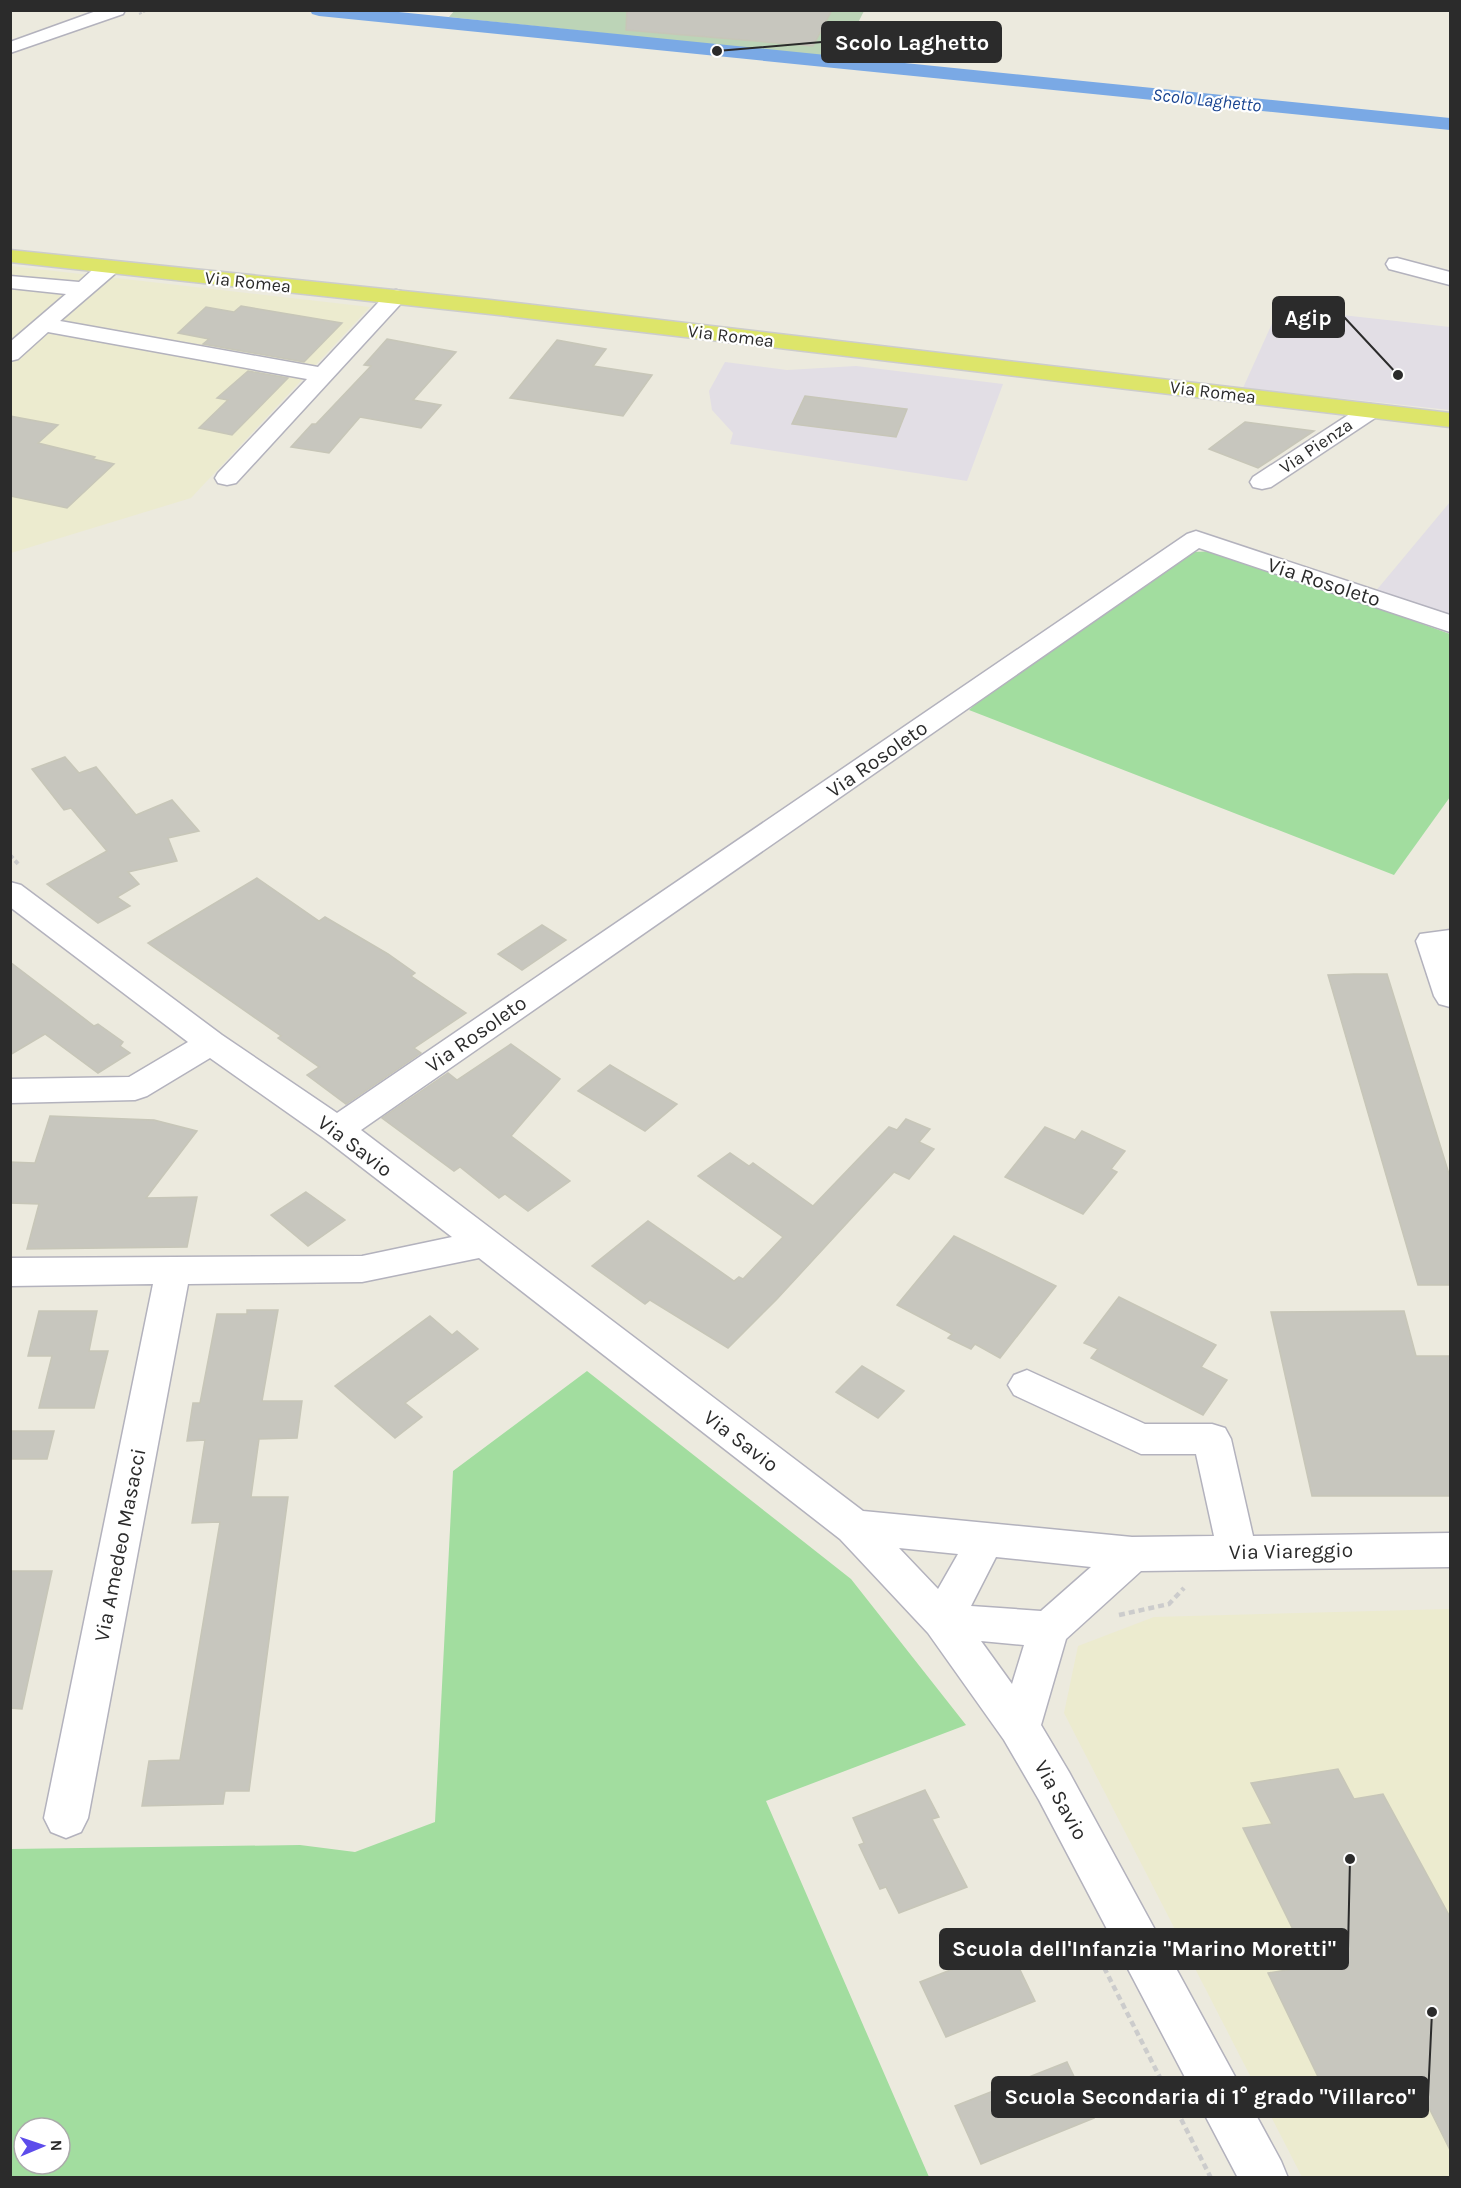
<svg xmlns="http://www.w3.org/2000/svg" width="1461" height="2188" viewBox="0 0 1461 2188" font-family="Karla,sans-serif">
	<style>
		.industrial { fill: #e2dee5 }
		.education { fill: #ecebcf }
		.green { fill: #a2dd9f; fill-rule: evenodd }
		.cemetery { fill: #bcd4b7 }
		.lines { fill: none; stroke-linecap: round; stroke-linejoin: round }
		.canal { fill: #7aa9e5; fill-rule: evenodd }
		.building { fill: #c7c6be; stroke: #c7c6b8; stroke-width: 1.5 }
		.minor-casing { stroke: #b3b2bd; stroke-width: 3 }
		.major-casing { stroke: #ccc; stroke-width: 3 }
		.path-far2 { stroke: #ccc; stroke-width: 2; stroke-dasharray: 3 1.5; stroke-linecap: butt }
		.path-far1 { stroke: #ccc; stroke-width: 4; stroke-dasharray: 4.5 3; stroke-linecap: butt }
		.path { stroke: #ccc; stroke-width: 4.5; stroke-dasharray: 6 4; stroke-linecap: butt }
		.minor { fill: #fff; fill-rule: evenodd }
		.major { fill: #dde56a; fill-rule: evenodd }
		.labels { text-anchor: middle; stroke-width: 4.5; stroke-linejoin: round; paint-order: stroke }
		.far-water-label { font-size: 18px; font-style: italic; fill: #194491; stroke: #fff }
		.far-street-label { font-size: 18px; fill: #2b2b2b; stroke: #fff }
		.street-label { font-size: 21px; fill: #2b2b2b; stroke: #fff }
		.leader { fill: none; stroke: #2b2b2b; stroke-width: 2 }
		.callout-dot { fill: #2b2b2b; stroke: #fff; stroke-width: 2 }
		.callout { fill: #2b2b2b; stroke: #2b2b2b; stroke-width: 2 }
		.callout-label { font-size: 22px; text-anchor: middle; font-weight: bold; fill: #fff }
	</style>
	<rect width="100%" height="100%" fill="#eceade"/>
	<g class="industrial">
		<path d="M1279,308L1450,327V410L1243,388Z"/>
		<path d="M725,362L787,370L856,366L1003,384L967,481L730,444L733,433L712,410L709,391Z"/>
		<path d="M1450,502V617L1375,592Z"/>
	</g>
	<g class="education">
		<path d="M11,266L370,307L191,498L11,553Z"/>
		<path d="M1450,1609V2177H1302L1064,1713L1078,1646L1154,1617Z"/>
	</g>
	<g class="green">
		<path d="M1221,551L1450,634V797L1394,875L969,710L1040,648L1190,552Z"/>
		<path d="M587,1371L851,1579L966,1725L766,1801L929,2177H11V1849L300,1845L355,1852L435,1822L453,1471ZM24,2128H60V2164H24Z"/>
	</g>
	<path class="cemetery" d="M455,10L864,11L840,58L449,17Z"/>
	<g class="lines">
		<path class="canal" d="M310,10H379L1450,118V130L319,16L312,14Z"/>
	</g>
	<g class="building">
		<path d="M627,10H832L813,46L626,30Z"/>
		<path d="M241,306L342,323L304,362L203,344L209,339L178,333L206,307L234,312Z"/>
		<path d="M387,339L456,352L413,400L441,405L421,428L360,417L329,453L291,447L312,424H316L371,366L364,365Z"/>
		<path d="M557,340L606,349L593,366L652,375L623,416L510,398Z"/>
		<path d="M248,371L288,378L232,435L199,428L228,400L217,398Z"/>
		<path d="M805,396L907,409L896,437L792,424Z"/>
		<path d="M10,416L58,425L38,443L95,457L93,459L114,464L67,508L10,496Z"/>
		<path d="M1245,422L1314,431L1258,468L1209,449Z"/>
		<path d="M65,757L79,773L96,767L136,815L172,800L199,831L168,838L177,861L128,872L139,884L117,897L130,906L98,923L47,884L107,851L71,808L64,810L32,769Z"/>
		<path d="M257,878L319,921L325,917L388,954L415,973L411,976L466,1013L414,1048L421,1053L346,1104L307,1075L319,1067L278,1038L281,1036L148,943Z"/>
		<path d="M542,925L566,940L522,970L498,954Z"/>
		<path d="M10,962L94,1026L98,1024L123,1042L120,1046L130,1053L98,1073L45,1034L10,1055Z"/>
		<path d="M1354,974H1387L1450,1177V1285H1418L1328,975Z"/>
		<path d="M511,1044L560,1079L511,1136L570,1181L528,1211L505,1194L499,1198L460,1167L454,1171L382,1118L448,1073L457,1080Z"/>
		<path d="M610,1065L625,1074L677,1104L645,1131L578,1091Z"/>
		<path d="M50,1116L154,1120L197,1131L146,1198L197,1197L187,1247L27,1249L39,1204L10,1203V1162L35,1163Z"/>
		<path d="M906,1119L930,1129L919,1142L934,1149L909,1179L894,1172L777,1299L728,1348L650,1300L645,1304L592,1266L648,1221L734,1281L739,1277L743,1279L783,1237L698,1176L730,1153L749,1166L753,1163L813,1206L889,1127L897,1130Z"/>
		<path d="M1045,1127L1075,1140L1082,1131L1125,1151L1111,1169L1117,1172L1083,1214L1005,1177Z"/>
		<path d="M306,1192L345,1220L308,1246L271,1215Z"/>
		<path d="M954,1236L1056,1286L1000,1358L975,1344L971,1349L948,1338L952,1334L897,1305Z"/>
		<path d="M1119,1297L1216,1345L1201,1367L1227,1380L1203,1415L1091,1358L1098,1349L1084,1343Z"/>
		<path d="M247,1310H278L262,1401H302L297,1438L259,1439L251,1497H288L249,1791H225L223,1804L142,1806L149,1761L180,1760L220,1522L192,1523L205,1440L187,1441L193,1403H200L217,1314H247Z"/>
		<path d="M39,1311H97L89,1351H108L94,1408H39L52,1356H28Z"/>
		<path d="M1404,1311L1416,1356H1450V1496H1312L1271,1312Z"/>
		<path d="M430,1316L452,1335L457,1331L478,1349L405,1403L422,1417L395,1438L335,1386Z"/>
		<path d="M862,1366L904,1391L878,1418L836,1392Z"/>
		<path d="M10,1431H54L47,1459H10Z"/>
		<path d="M10,1571H52L22,1709L10,1708Z"/>
		<path d="M1338,1769L1354,1799L1383,1794L1450,1917V2150L1423,2096L1335,2112L1268,1973L1311,1966L1243,1828L1272,1824L1251,1783Z"/>
		<path d="M925,1790L939,1817L932,1819L967,1887L899,1913L886,1887L880,1889L859,1845L864,1843L853,1818Z"/>
		<path d="M1009,1947L1035,2001L946,2037L920,1982Z"/>
		<path d="M1067,2062L1094,2118L981,2164L955,2106Z"/>
	</g>
	<g class="lines">
		<defs>
			<g id="minor">
				<path d="M99,10H125L123,14L10,53V42Z"/>
				<path d="M1397,258L1450,272V285L1389,269L1386,264L1389,259Z"/>
				<path d="M109,261L117,262L120,267L117,272L60,321L318,367L388,292L396,290L404,292L407,297L236,483L227,485L218,483L215,478L218,473L307,379L48,332L18,359L10,361V342L66,294L10,288V276L79,282L101,262Z"/>
				<path d="M1370,404L1378,406L1382,411L1378,416L1271,487L1262,489L1253,487L1250,482L1253,477L1362,406Z"/>
				<path d="M1196,531L1450,615V632L1199,548L361,1130L863,1511L1132,1537L1214,1536L1196,1454H1141L1014,1395L1008,1385L1014,1375L1027,1370L1145,1424H1212L1225,1428L1231,1439L1253,1536L1450,1533V1567L1141,1571L1066,1639L1041,1725L1069,1772L1281,2161L1288,2178H1238L1039,1800L1004,1740L928,1633L840,1539L479,1258L362,1282L188,1284L88,1818L81,1832L66,1838L51,1832L44,1818L153,1284L10,1286V1258L362,1256L452,1237L325,1139L210,1058L147,1096L135,1100L10,1103V1079L129,1077L188,1042L10,907V882L21,885L222,1035L337,1113L1187,534ZM899,1548L958,1554L938,1589ZM996,1557L1091,1567L1041,1611L971,1606ZM981,1641L1024,1645L1012,1684Z"/>
				<path d="M1450,930V1007L1439,1004L1434,996L1416,941L1420,934Z"/>
			</g>
			<path id="major" d="M10,250L490,300L1450,413V427L490,314L10,262Z"/>
		</defs>
		<use href="#minor" class="minor-casing"/>
		<use href="#major" class="major-casing"/>
		<path class="path-far2" d="M139,14L148,10"/>
		<path class="path-far1" d="M10,855L20,866"/>
		<g class="path">
			<path d="M1119,1615L1169,1604L1184,1588"/>
			<path d="M1086,1932L1211,2178"/>
		</g>
		<use href="#minor" class="minor"/>
		<use href="#major" class="major"/>
	</g>
	<g class="labels">
		<g class="far-water-label">
			<text transform="translate(1207 100) rotate(6)" y="6">Scolo Laghetto</text>
		</g>
		<g class="far-street-label">
			<text transform="translate(248 282) rotate(6)" y="6">Via Romea</text>
			<text transform="translate(731 336) rotate(7)" y="6">Via Romea</text>
			<text transform="translate(1213 392) rotate(7)" y="6">Via Romea</text>
			<text transform="translate(1316 446) rotate(-34)" y="6">Via Pienza</text>
		</g>
		<g class="street-label">
			<text transform="translate(1324 582) rotate(18)" y="7">Via Rosoleto</text>
			<text transform="translate(877 759) rotate(-35)" y="7">Via Rosoleto</text>
			<text transform="translate(476 1034) rotate(-35)" y="7">Via Rosoleto</text>
			<text transform="translate(355 1146) rotate(37)" y="7">Via Savio</text>
			<text transform="translate(741 1441) rotate(37)" y="7">Via Savio</text>
			<text transform="translate(120 1545) rotate(-79)" y="7">Via Amedeo Masacci</text>
			<text transform="translate(1291 1551) rotate(-1)" y="7">Via Viareggio</text>
			<text transform="translate(1061 1800) rotate(61)" y="7">Via Savio</text>
		</g>
	</g>
	<path class="leader" d="M717 51L822 42M1398 375L1344 317M1350 1859L1348 1949M1432 2012L1428 2097"/>
	<g class="callout-dot">
		<circle cx="717" cy="51" r="6"/>
		<circle cx="1398" cy="375" r="6"/>
		<circle cx="1350" cy="1859" r="6"/>
		<circle cx="1432" cy="2012" r="6"/>
	</g>
	<g class="callout">
		<rect x="822" y="22" width="179" height="40" rx="6"/>
		<rect x="1273" y="297" width="71" height="40" rx="6"/>
		<rect x="940" y="1929" width="408" height="40" rx="6"/>
		<rect x="992" y="2077" width="436" height="40" rx="6"/>
	</g>
	<g class="callout-label">
		<text x="912" y="50">Scolo Laghetto</text>
		<text x="1308" y="325">Agip</text>
		<text x="1144" y="1956">Scuola dell'Infanzia "Marino Moretti"</text>
		<text x="1210" y="2104">Scuola Secondaria di 1° grado "Villarco"</text>
	</g>
	<rect width="1461" height="2188" fill="none" stroke="#2b2b2b" stroke-width="24"/>
	<g transform="translate(42 2146) rotate(88)"><circle r="28" fill="#ffffff" stroke="#aaaaaa" stroke-width="1.5"/>
	<path d="M0-4.5L10 22L0 15L-10 22Z" fill="#5d4ceb"/>
	<text y="-9" font-size="16" font-weight="bold" text-anchor="middle" fill="#2b2b2b">N</text>
	</g>
</svg>
